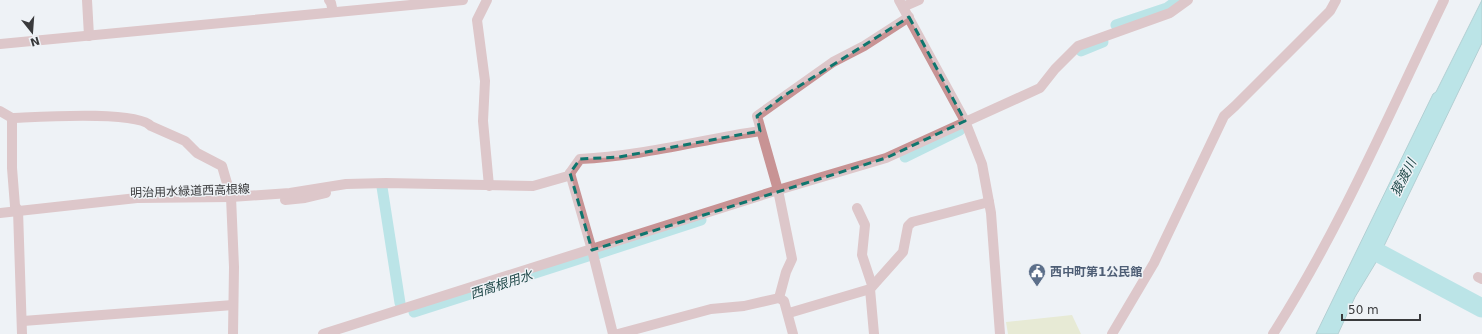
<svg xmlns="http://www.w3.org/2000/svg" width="1482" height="334" viewBox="0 0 1482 334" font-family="'DejaVu Sans','Noto Sans JP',sans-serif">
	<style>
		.green { fill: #dde0ad }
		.water { fill: #7dd3d6; stroke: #69a5a8 }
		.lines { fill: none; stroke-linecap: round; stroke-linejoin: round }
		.canal { stroke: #7dd3d6; stroke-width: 11 }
		.river { stroke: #7dd3d6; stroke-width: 19 }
		.minor { stroke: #c89394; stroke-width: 10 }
		.marked { fill: none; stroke: #0f766e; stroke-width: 3; stroke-dasharray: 8 5; stroke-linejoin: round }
		.labels { text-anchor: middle; stroke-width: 3; stroke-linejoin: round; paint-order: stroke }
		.street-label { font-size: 12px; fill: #393a3c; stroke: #eef2f6 }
		.service-label { font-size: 12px; font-weight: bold; fill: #4e5e75; stroke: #eef2f6; text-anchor: start }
		.water-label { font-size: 13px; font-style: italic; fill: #224a4b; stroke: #eef2f6 }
	</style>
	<rect width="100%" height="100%" fill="#eef2f6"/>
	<path class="green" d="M1072,315L1081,334H1008L1006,322Z"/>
	<path class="water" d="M1482,0V43L1384,246L1400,260L1395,269L1378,259L1355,297L1338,334H1316L1433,94L1436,92Z"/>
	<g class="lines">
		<g class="canal">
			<path d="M1116,25L1167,8L1178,0"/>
			<path d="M1081,51L1103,42"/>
			<path d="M905,157L960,130"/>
			<path d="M382,187L400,303"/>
			<path d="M597,254L701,220"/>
			<path d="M414,312L588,256"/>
		</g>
		<path class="river" d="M1375,251L1482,308"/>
		<g class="minor">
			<path d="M87,0L89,36"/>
			<path d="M329,0L331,3L333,12"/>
			<path d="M487,0L477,20L485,81L483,121L489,186"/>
			<path d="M899,0L965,121L982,164L991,213L1000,334"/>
			<path d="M903,7L919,0"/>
			<path d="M0,44L463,0"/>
			<path d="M0,111L12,118C38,117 136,110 151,126L185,141L197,153L222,166L231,197L234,267L233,334"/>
			<path d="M12,118V168L15,206L18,210L22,334"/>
			<path d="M570,173L592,250L613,334"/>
			<path d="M285,200L305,198L326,193"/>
			<path d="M857,208L865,225L862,255L872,285"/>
			<path d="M0,213L137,198L231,197L290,193L346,184L386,183L533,186L568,176L580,159C643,156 699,140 760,131"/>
			<path d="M1478,277L1482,279"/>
			<path d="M870,289L903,252L908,226L912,222L989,202"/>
			<path d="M779,298L786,272L792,259L778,190L757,116L833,62L864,46L909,17"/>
			<path d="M789,313L870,289L874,334"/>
			<path d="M23,321L233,305"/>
			<path d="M323,334L778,190L886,158L1040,88L1055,69L1078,46L1170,13L1188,0"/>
			<path d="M618,334L711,309L744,306L779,298L784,301L793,334"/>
			<path d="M1112,334L1154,263L1224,116L1235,106L1330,11L1336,0"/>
			<path d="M1273,334C1340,229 1390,112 1444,0"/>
		</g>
	</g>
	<path d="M0 0H1482V334H0ZM909,17L965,121L886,158L592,250L570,173L580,159L619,157L760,131L757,116L785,95Z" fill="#eef2f6" fill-opacity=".55" fill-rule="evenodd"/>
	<path class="marked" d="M909,17L965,121L886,158L592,250L570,173L580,159L619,157L760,131L757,116L785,95Z"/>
	<defs>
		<symbol id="civic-pin" viewBox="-11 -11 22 30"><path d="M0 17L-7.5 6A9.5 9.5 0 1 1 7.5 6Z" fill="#5c6f8a" stroke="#eef2f6"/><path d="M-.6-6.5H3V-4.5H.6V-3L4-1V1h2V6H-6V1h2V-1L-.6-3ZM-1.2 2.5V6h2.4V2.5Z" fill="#fff"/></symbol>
	</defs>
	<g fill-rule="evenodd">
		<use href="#civic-pin" x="1027" y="262" width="20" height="27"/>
	</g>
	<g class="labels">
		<g class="street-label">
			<text transform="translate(190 191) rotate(-2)" y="4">明治用水緑道西高根線</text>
		</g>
		<g class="service-label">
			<text x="1050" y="276">西中町第1公民館</text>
		</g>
		<g class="water-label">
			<text transform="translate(1403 177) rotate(-63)" y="5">猿渡川</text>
			<text transform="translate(501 284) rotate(-18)" y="5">西高根用水</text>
		</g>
	</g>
	<g transform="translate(32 32) rotate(163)" stroke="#eef2f6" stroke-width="3" paint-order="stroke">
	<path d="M0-3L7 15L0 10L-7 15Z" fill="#393a3c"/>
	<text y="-6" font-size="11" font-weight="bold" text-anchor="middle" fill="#393a3c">N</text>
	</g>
	<path d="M1342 314v6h78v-6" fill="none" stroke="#393a3c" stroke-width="2"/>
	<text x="1348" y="314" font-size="12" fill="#393a3c" stroke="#eef2f6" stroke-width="3" paint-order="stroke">50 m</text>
</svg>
